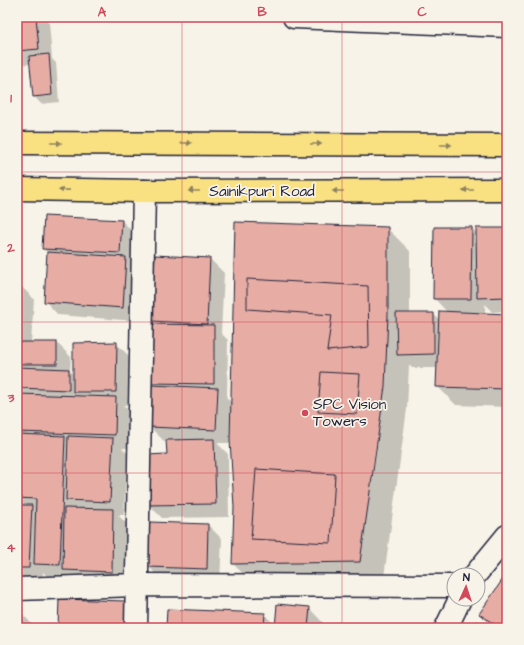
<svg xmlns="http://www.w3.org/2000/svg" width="524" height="645" viewBox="0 0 524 645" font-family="'Architects Daughter',sans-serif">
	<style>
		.shadow { fill: #0003 }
		.building { fill: #e7ada4; stroke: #22223b }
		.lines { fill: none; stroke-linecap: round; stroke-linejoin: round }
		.minor-casing { stroke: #22223b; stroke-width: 25 }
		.major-casing { stroke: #22223b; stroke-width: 25 }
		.minor { stroke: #f7f3e8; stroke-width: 22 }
		.major { stroke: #f9e181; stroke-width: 22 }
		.oneway { fill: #8e825e }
		.grid { fill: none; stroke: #d1495b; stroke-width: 1; stroke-opacity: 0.55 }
		.poi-dot { fill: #d1495b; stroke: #f7f3e8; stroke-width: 1.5 }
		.labels { text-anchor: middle; stroke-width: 3.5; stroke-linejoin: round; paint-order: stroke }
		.street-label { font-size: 15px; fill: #22223b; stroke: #f7f3e8 }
		.poi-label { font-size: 15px; fill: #22223b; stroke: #f7f3e8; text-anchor: start }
		.neatline { fill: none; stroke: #d1495b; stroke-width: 1.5 }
		.grid-label { font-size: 13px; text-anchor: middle; font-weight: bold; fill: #d1495b }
	</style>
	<rect width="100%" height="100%" fill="#f7f3e8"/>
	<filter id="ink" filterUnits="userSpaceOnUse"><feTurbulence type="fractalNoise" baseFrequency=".025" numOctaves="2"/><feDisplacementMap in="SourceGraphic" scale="8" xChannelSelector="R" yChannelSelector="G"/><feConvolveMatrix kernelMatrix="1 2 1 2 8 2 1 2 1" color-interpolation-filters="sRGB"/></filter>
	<g filter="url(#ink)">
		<g class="shadow">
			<path d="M17,17H44L49,22L52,59L56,63L59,102L41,104L34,96L31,64L17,65Z"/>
			<path d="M122,221L136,235V321L58,315L45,301L48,254L43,248Z"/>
			<path d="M387,228L410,251V314H433L440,320L448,313L434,298L472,228L477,234L507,229V311L492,312L485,304V314L507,315V407L456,405L437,386L438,368H412L409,365L407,409L383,584L256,586L233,564L235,507L231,443H217L228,454L229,517L162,518L148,504L168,455L167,441H164L150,427L154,386L150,382L157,325L152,320L156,256L210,259L224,273L221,333L228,340L227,397H226L232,403Z"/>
			<path d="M17,285H20L34,299L31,343H57L71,357L70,371L74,374L116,343L130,357V405H123L130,412L128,448H122L127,453L124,515H118L127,524L125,585L54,583L43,572L42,582L17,580Z"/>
			<path d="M208,525L222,539L220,582L163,581L149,567Z"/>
			<path d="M507,575V628H495L480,614Z"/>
			<path d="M309,608L328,628H167L264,614L276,626Z"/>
			<path d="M17,614H22L36,628H17Z"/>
		</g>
		<g class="building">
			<path d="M17,17H36L39,49L17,51Z"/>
			<path d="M49,54L52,95L33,97L29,56Z"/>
			<path d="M44,216L122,220L120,253L42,249Z"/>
			<path d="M235,222L388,227V314L385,386L360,562L232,564L234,507L230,440Z"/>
			<path d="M434,227H472L471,299H433Z"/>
			<path d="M476,228H507V297L477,298Z"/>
			<path d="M47,252L126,257L123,308L44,302Z"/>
			<path d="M155,255L210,258L207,324L151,321Z"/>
			<path d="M247,279L368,286L369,347L327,351L332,315L247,309Z"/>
			<path d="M17,284H20L17,338Z"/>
			<path d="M439,311L507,314V389L436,387Z"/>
			<path d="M396,313H434V354L397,355Z"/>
			<path d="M149,324L214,325V384L149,383Z"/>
			<rect x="17" y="342" width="40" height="22"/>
			<path d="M117,342L116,392H73V343Z"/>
			<path d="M17,367L69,369V390L17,388Z"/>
			<path d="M321,372L360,374L357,414L318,412Z"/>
			<path d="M151,385L218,388L216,430L149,427Z"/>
			<path d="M17,394L116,397L115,435L17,432Z"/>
			<path d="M17,434L65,436L60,565L34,564L36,499L17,498Z"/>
			<path d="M68,436L113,438L110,502L66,500Z"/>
			<path d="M214,439L216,504L147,505L146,455L167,454L166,440Z"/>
			<path d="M256,469L335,474L331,543L251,539Z"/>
			<path d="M17,505H32L29,568H17Z"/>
			<path d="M64,508L113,509L112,572L63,570Z"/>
			<path d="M149,522L208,524L207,569L148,567Z"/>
			<path d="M507,573V628H500L479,614Z"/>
			<path d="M59,599L126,601L125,628H58Z"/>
			<path d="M277,604L310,607L308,628H275Z"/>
			<path d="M167,609L265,613L264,628H166Z"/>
			<path d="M17,613H22L23,628H17Z"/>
			<path d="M476,621L487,628H471Z"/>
		</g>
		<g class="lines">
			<defs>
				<g id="minor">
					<path d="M294,17L507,26"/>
					<path d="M475,575L507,536"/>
					<path d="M17,589L137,585L454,586"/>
					<path d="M136,628L144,191"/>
					<path d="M446,628L460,599"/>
				</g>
				<g id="major">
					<path d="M17,143L507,145"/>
					<path d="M17,189L144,191L507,190"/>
				</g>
			</defs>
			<use href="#minor" class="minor-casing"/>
			<use href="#major" class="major-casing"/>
			<use href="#minor" class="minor"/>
			<use href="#major" class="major"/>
		</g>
		<defs><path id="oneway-solid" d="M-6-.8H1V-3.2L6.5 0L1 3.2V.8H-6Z"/></defs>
		<g class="oneway">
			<use href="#oneway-solid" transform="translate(56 143)"/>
			<use href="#oneway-solid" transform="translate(186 143)"/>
			<use href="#oneway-solid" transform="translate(316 144)"/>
			<use href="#oneway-solid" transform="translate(446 145)"/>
			<use href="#oneway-solid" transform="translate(64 190) rotate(-179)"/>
			<use href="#oneway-solid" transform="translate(468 190) rotate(180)"/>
			<use href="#oneway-solid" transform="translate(194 191) rotate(180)"/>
			<use href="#oneway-solid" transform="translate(338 191) rotate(180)"/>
		</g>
	</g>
	<path class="grid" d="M182,17V628M342,17V628M17,172H507M17,322H507M17,473H507"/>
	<circle class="poi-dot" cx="305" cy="413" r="4"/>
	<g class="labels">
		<g class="street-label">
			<text x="262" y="196">Sainikpuri Road</text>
		</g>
		<g class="poi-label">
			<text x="313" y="409">SPC Vision<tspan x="313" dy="17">Towers</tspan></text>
		</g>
	</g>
	<rect width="524" height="645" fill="none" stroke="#f7f3e8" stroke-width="44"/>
	<g transform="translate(466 587) rotate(3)"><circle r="19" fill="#f7f3e8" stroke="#a29fa3"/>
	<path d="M0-3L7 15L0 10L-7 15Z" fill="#d1495b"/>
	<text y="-6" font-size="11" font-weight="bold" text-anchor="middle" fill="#22223b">N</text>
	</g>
	<rect x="22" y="22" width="480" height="601" class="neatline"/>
	<g class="grid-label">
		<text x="102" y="16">A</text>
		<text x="262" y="16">B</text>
		<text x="422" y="16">C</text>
		<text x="11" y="102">1</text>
		<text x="11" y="252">2</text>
		<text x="11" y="402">3</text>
		<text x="11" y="552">4</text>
	</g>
</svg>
